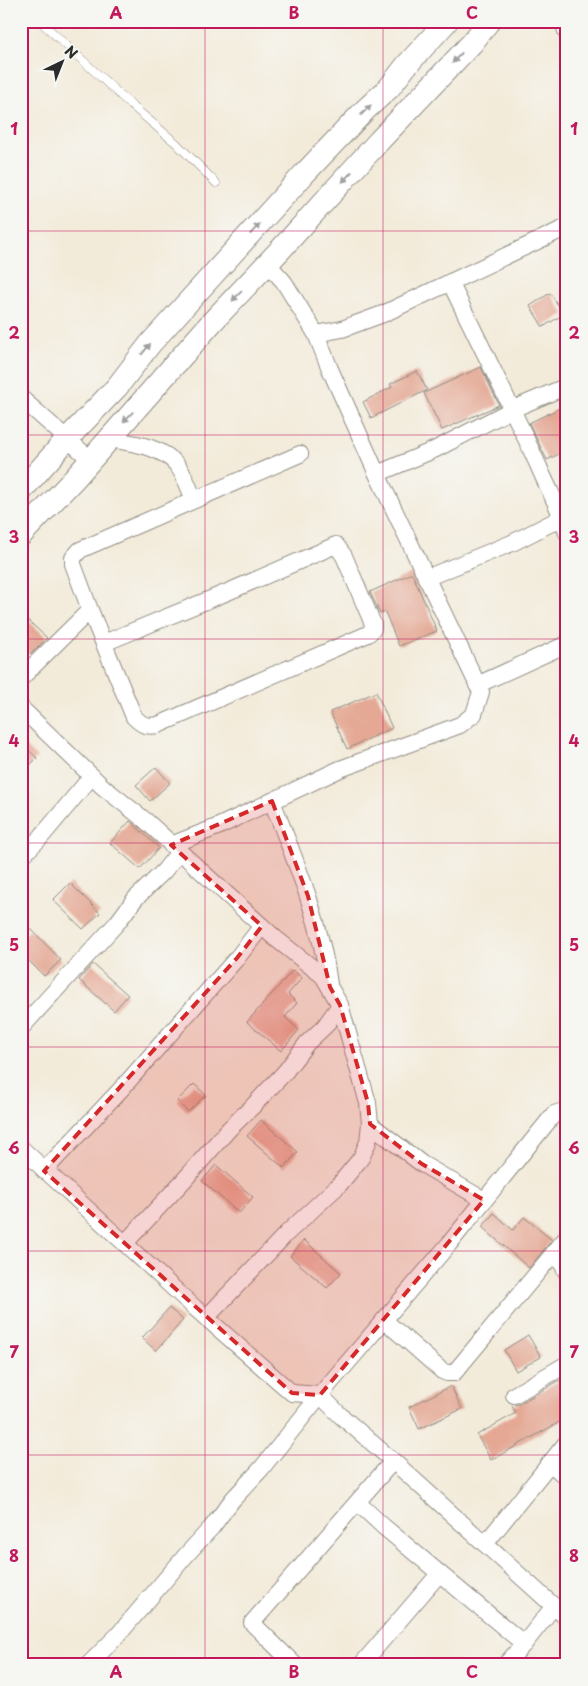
<svg xmlns="http://www.w3.org/2000/svg" width="588" height="1686" viewBox="0 0 588 1686" font-family="'Playpen Sans',sans-serif">
	<style>
		.building { fill: #e4a894 }
		.lines { fill: none; stroke-linecap: round; stroke-linejoin: round }
		.lane-casing { stroke: #8f8b82; stroke-width: 9 }
		.street-casing { stroke: #8f8b82; stroke-width: 18 }
		.secondary-casing { stroke: #8f8b82; stroke-width: 24 }
		.lane { stroke: #fff; stroke-width: 8 }
		.street { stroke: #fff; stroke-width: 16 }
		.secondary { stroke: #fff; stroke-width: 22 }
		.oneway { fill: #a0a0a0 }
		.marked { fill: #d62828; fill-opacity: 0.2; stroke: #d62828; stroke-width: 4; stroke-dasharray: 10 6; stroke-linejoin: round }
		.grid { fill: none; stroke: #c2185b; stroke-width: 1; stroke-opacity: 0.55 }
		.neatline { fill: none; stroke: #c2185b; stroke-width: 2 }
		.grid-label { font-size: 16px; text-anchor: middle; font-weight: bold; fill: #c2185b }
	</style>
	<rect width="100%" height="100%" fill="#f6f6f2"/>
	<filter id="ink" filterUnits="userSpaceOnUse"><feTurbulence type="fractalNoise" baseFrequency=".02" numOctaves="2"/><feDisplacementMap in="SourceGraphic" scale="10" xChannelSelector="R" yChannelSelector="G"/><feConvolveMatrix kernelMatrix="1 2 1 2 8 2 1 2 1" color-interpolation-filters="sRGB"/></filter>
	<filter id="wash" filterUnits="userSpaceOnUse"><feTurbulence type="fractalNoise" baseFrequency=".0096" numOctaves="4" result="noise"/><feDisplacementMap in="SourceGraphic" scale="20" xChannelSelector="R" yChannelSelector="G"/><feGaussianBlur stdDeviation="1.12" result="paint"/><feColorMatrix in="noise" values="0 0 0 0 0 0 0 0 0 0 0 0 0 0 0 0 0 1.4 0 .05"/><feComposite in="paint" operator="in"/></filter>
	<g filter="url(#wash)">
		<rect width="100%" height="100%" fill="#f3ebda"/>
		<g id="blocks">
			<g class="building">
				<path d="M550,293L564,314L543,327L530,306Z"/>
				<path d="M481,367L499,405L442,430L424,393Z"/>
				<path d="M417,371L427,390L371,418L363,402L392,387L390,384Z"/>
				<path d="M560,408L567,422V450L547,460L529,423Z"/>
				<path d="M412,573L437,631L399,646L385,612L380,614L370,592Z"/>
				<path d="M21,614L47,638L31,654L21,644Z"/>
				<path d="M376,692L392,728L347,749L330,712Z"/>
				<path d="M21,743L37,758L21,774Z"/>
				<path d="M156,767L170,783L150,801L136,785Z"/>
				<path d="M130,821L159,848L140,869L110,843Z"/>
				<path d="M70,883L100,913L83,929L53,900Z"/>
				<path d="M31,929L61,960L44,976L21,953V939Z"/>
				<path d="M93,964L128,995L114,1011L79,980Z"/>
				<path d="M293,970L302,978L288,994L297,1003L285,1017L299,1030L281,1051L247,1022Z"/>
				<path d="M194,1084L206,1095L188,1112L177,1101Z"/>
				<path d="M261,1120L298,1152L284,1168L247,1136Z"/>
				<path d="M216,1165L253,1197L239,1213L202,1181Z"/>
				<path d="M494,1213L513,1230L524,1217L552,1240L529,1268L482,1227Z"/>
				<path d="M304,1240L341,1273L327,1288L290,1256Z"/>
				<path d="M169,1308L183,1320L156,1351L142,1338Z"/>
				<path d="M528,1335L541,1357L516,1371L504,1350Z"/>
				<path d="M560,1380L567,1393V1418L491,1460L477,1435L516,1413L512,1406L519,1404Z"/>
				<path d="M451,1386L462,1409L419,1429L409,1407Z"/>
			</g>
		</g>
	</g>
	<g filter="url(#ink)">
		<use href="#blocks" fill-opacity="0" stroke="#8f8b82" stroke-width="1"/>
		<g class="lines">
			<defs>
				<path id="lane" d="M40,21L131,105L176,143L216,183"/>
				<g id="street">
					<path d="M563,21L567,34"/>
					<path d="M450,282C480,344 511,405 539,467C548,489 561,510 567,533"/>
					<path d="M316,334L342,329L383,314L567,227"/>
					<path d="M21,398L91,460"/>
					<path d="M109,439C131,443 162,446 177,465C185,475 189,488 194,500"/>
					<path d="M377,474L436,449L513,409L567,386"/>
					<path d="M426,578L512,543L567,515"/>
					<path d="M90,610L134,717C142,725 146,727 158,725L368,634L373,629V624L344,556L336,545L230,591L104,643"/>
					<path d="M21,678L90,610L73,564V558L80,550L300,454"/>
					<path d="M477,685L567,644"/>
					<path d="M21,708L103,787L146,821L275,938L323,976L340,1005L368,1103L370,1124L368,1142L361,1158L339,1185L287,1233L206,1318"/>
					<path d="M272,801C295,860 321,921 329,984"/>
					<path d="M171,845L217,827L340,769L460,725L474,714L481,692L377,474L330,369L316,334L284,282L268,264"/>
					<path d="M21,857L41,837L92,776"/>
					<path d="M21,1028L117,923L135,899L164,871L179,852"/>
					<path d="M370,1124L422,1164L484,1200"/>
					<path d="M21,1148L195,1308L292,1393L320,1395L261,1469L233,1499L212,1527L187,1554L118,1635L88,1665"/>
					<path d="M44,1171L123,1087L237,958L262,926"/>
					<path d="M125,1243L185,1179L229,1129L252,1107L285,1072L307,1043L325,1026L340,1005"/>
					<path d="M555,1251L567,1273"/>
					<path d="M384,1320L442,1371L447,1373H454L567,1237"/>
					<path d="M514,1395L567,1364"/>
					<path d="M393,1461L567,1618"/>
					<path d="M550,1463L567,1478"/>
					<path d="M358,1503L384,1527L524,1644"/>
					<path d="M485,1544L567,1442"/>
					<path d="M295,1665L252,1623L393,1461L341,1416L320,1395L449,1244L554,1114L567,1110"/>
					<path d="M361,1665L439,1574"/>
					<path d="M505,1665L524,1644L554,1606"/>
				</g>
				<g id="secondary">
					<path d="M21,491L67,439L117,387L150,344L304,174L365,110L389,88L406,66L447,21"/>
					<path d="M21,535L75,478L212,322L282,248L379,141L472,43L489,21"/>
				</g>
			</defs>
			<use href="#lane" class="lane-casing"/>
			<use href="#street" class="street-casing"/>
			<use href="#secondary" class="secondary-casing"/>
			<use href="#lane" class="lane"/>
			<use href="#street" class="street"/>
			<use href="#secondary" class="secondary"/>
		</g>
		<defs><path id="oneway-solid" d="M-6-.8H1V-3.2L6.5 0L1 3.2V.8H-6Z" transform="scale(1.25)"/></defs>
		<g class="oneway">
			<use href="#oneway-solid" transform="translate(457 58) rotate(133)"/>
			<use href="#oneway-solid" transform="translate(366 110) rotate(-44)"/>
			<use href="#oneway-solid" transform="translate(347 177) rotate(133)"/>
			<use href="#oneway-solid" transform="translate(255 229) rotate(-47)"/>
			<use href="#oneway-solid" transform="translate(237 296) rotate(134)"/>
			<use href="#oneway-solid" transform="translate(146 349) rotate(-51)"/>
			<use href="#oneway-solid" transform="translate(128 417) rotate(134)"/>
		</g>
	</g>
	<path class="marked" d="M272,801L308,896L330,987L340,1005L368,1103L370,1124L422,1164L484,1200L320,1395L292,1393L44,1171L237,958L262,926L171,845Z"/>
	<path class="grid" d="M205,21V1665M383,21V1665M21,231H567M21,435H567M21,639H567M21,843H567M21,1047H567M21,1251H567M21,1455H567"/>
	<rect width="588" height="1686" fill="none" stroke="#f6f6f2" stroke-width="55"/>
	<g transform="translate(62 62) rotate(43)" stroke="#f6f6f2" stroke-width="4" paint-order="stroke">
	<path d="M0-4L9 19L0 12L-9 19Z" fill="#2b2b2b"/>
	<text y="-8" font-size="14" font-weight="bold" text-anchor="middle" fill="#2b2b2b">N</text>
	</g>
	<rect x="28" y="28" width="532" height="1630" class="neatline"/>
	<g class="grid-label">
		<text x="116" y="19">A</text>
		<text x="294" y="19">B</text>
		<text x="472" y="19">C</text>
		<text x="14" y="135">1</text>
		<text x="574" y="135">1</text>
		<text x="14" y="339">2</text>
		<text x="574" y="339">2</text>
		<text x="14" y="543">3</text>
		<text x="574" y="543">3</text>
		<text x="14" y="747">4</text>
		<text x="574" y="747">4</text>
		<text x="14" y="951">5</text>
		<text x="574" y="951">5</text>
		<text x="14" y="1154">6</text>
		<text x="574" y="1154">6</text>
		<text x="14" y="1358">7</text>
		<text x="574" y="1358">7</text>
		<text x="14" y="1562">8</text>
		<text x="574" y="1562">8</text>
		<text x="116" y="1678">A</text>
		<text x="294" y="1678">B</text>
		<text x="472" y="1678">C</text>
	</g>
</svg>
